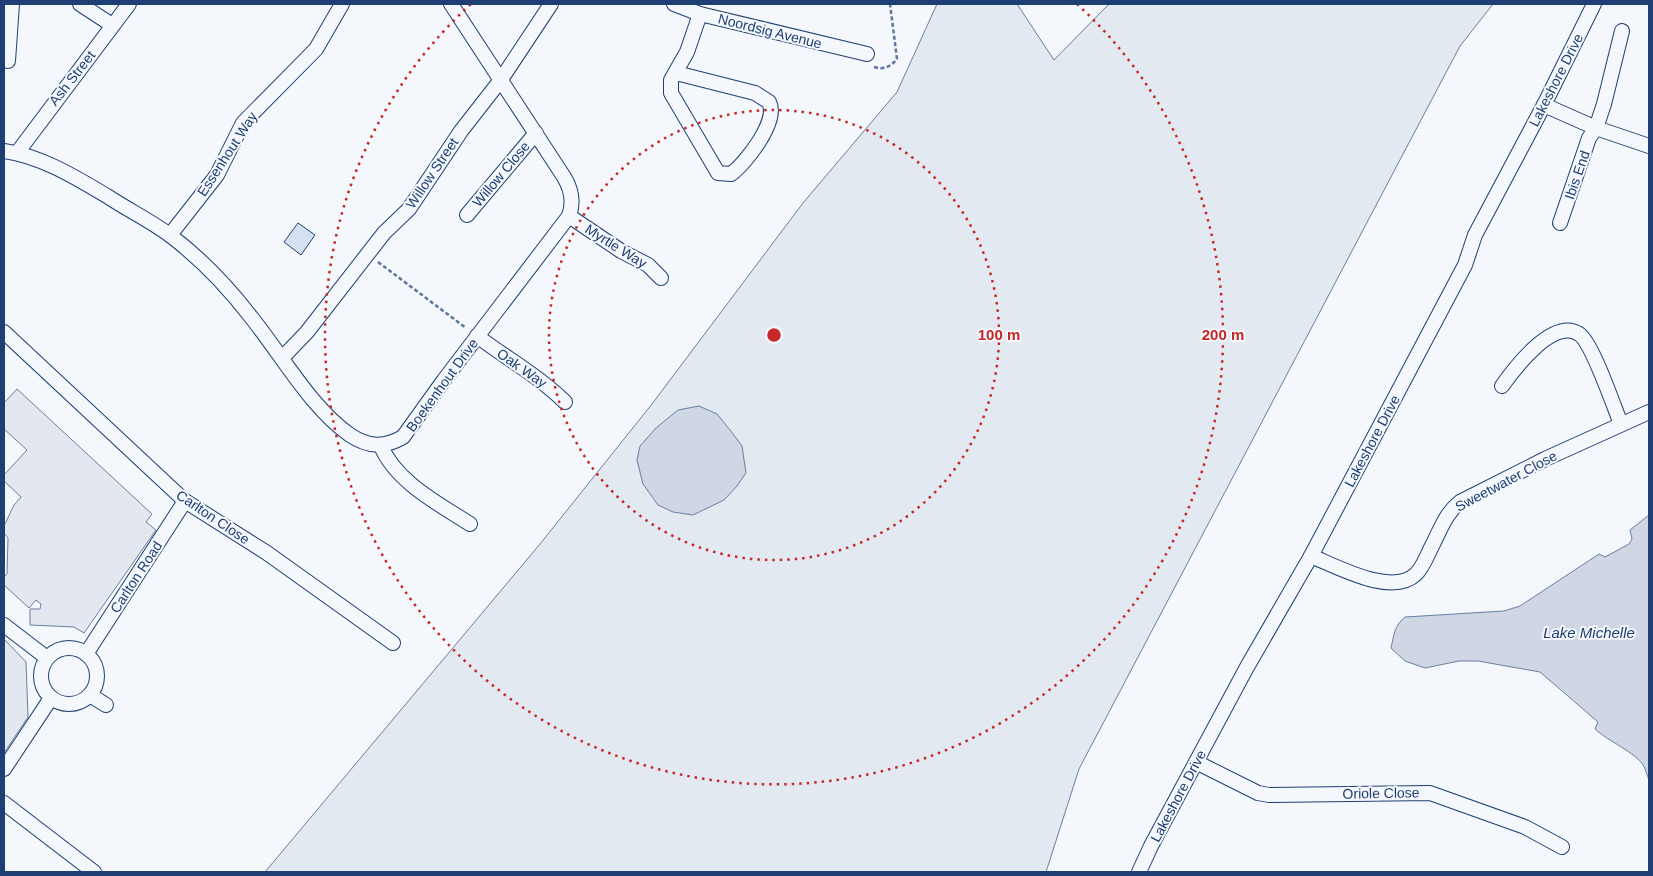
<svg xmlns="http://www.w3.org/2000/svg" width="1653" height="876" viewBox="0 0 1653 876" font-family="Helvetica,sans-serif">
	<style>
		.green { fill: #e3e9f0; stroke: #687fa3 }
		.parking { fill: #e3e8f0; stroke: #687fa3 }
		.water { fill: #cfd7e4; stroke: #687fa3 }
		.building { fill: #d5e0f0; stroke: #1d3f73 }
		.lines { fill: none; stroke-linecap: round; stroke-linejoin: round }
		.street-casing { stroke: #1d3f73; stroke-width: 16 }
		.path { stroke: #5e769c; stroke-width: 2.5; stroke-dasharray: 4 2.5; stroke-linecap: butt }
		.street { stroke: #f4f7fb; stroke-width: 14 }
		.ring { fill: none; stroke: #c62828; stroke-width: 2.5; stroke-dasharray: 2.5 5 }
		.labels { text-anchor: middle; stroke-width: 4; stroke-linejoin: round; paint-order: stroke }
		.street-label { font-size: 14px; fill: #1d3f73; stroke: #f4f7fb }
		.water-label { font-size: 15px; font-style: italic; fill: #1d3f73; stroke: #f4f7fb }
		.centre { fill: #c62828; stroke: #f4f7fb; stroke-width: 2.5 }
		.ring-label { font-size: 15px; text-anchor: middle; font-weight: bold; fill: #c62828; stroke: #f4f7fb; stroke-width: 4; stroke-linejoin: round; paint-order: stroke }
	</style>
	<rect width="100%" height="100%" fill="#f4f7fb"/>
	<path class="green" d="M937,4H1017L1054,60L1109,4H1493L1460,46L1079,769L1046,872H265L540,544L652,404L803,203L897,92Z"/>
	<g class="parking">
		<path d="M17,389L152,514L146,522L156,530L84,633L74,627L30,625V609H40L41,604L36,600L29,608L4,585V577L7,574L8,538L4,533V526L14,505L21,497L4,481V475L27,450L4,429V403Z"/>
		<path d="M4,639L26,662L28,717L4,753Z"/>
	</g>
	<g class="water">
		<path d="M699,406L717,414L730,430L742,446L746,473L737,486L724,500L693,515L673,512L658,505L643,484L637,460L640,446L656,428L678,410Z"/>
		<path d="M1649,515V780C1647,776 1646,769 1643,765C1636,753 1608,741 1595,729L1598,722L1540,672L1478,661H1459L1425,668L1405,661L1391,648C1394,635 1394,626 1405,617L1504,611L1520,606L1599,554L1605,557L1629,544L1632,539L1630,530Z"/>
	</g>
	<path class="building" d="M298,223L315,235L301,255L284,242Z"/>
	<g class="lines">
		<defs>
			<g id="street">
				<path d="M80,4L112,25"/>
				<path d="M674,4L700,14L867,54"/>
				<path d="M8,61L12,4"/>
				<path d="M676,73L755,93L769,102C779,121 746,163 731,174L718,173L671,93V80L687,52L700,14"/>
				<path d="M1544,105L1596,128L1649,146"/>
				<path d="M4,151C41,156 75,177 107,196C128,210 151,221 171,236C201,259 228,287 251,317C281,354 311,408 350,435C368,447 384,448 403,437L444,380L569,216C574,202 572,190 564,177L451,4"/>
				<path d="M17,153L129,4"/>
				<path d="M467,215L536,133"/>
				<path d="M569,216L621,251L648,265L661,278"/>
				<path d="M1560,223L1589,138L1596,128L1604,104L1622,31"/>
				<path d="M170,235L217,175L243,123L316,49L342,4"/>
				<path d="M4,332L185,501L267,553L393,643"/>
				<path d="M477,336C506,358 540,377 565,402"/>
				<path d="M283,357L307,332L384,233L409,209L461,131L500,81L551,4"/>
				<path d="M1502,386C1514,369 1553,317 1579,334C1592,342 1614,407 1621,424"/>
				<path d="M381,446C396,482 439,504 470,524"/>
				<path d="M1311,556C1338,567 1392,597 1416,574C1424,566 1428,553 1433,544C1441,528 1446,513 1460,502L1545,459L1649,412"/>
				<path d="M4,625L47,658"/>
				<circle cx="69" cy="676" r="28"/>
				<path d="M86,654L185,501"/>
				<path d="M90,695L106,705"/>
				<path d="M1196,762L1258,793L1269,795L1430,793L1525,827L1562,847"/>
				<path d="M4,769L51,698"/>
				<path d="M4,803L94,872"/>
				<path d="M1139,872L1151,846L1247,667L1311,556L1465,265L1475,235L1544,105L1594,4"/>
			</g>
		</defs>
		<use href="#street" class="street-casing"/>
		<g class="path">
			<path d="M874,67C884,70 890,67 897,59L890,4"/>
			<path d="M378,262L466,328"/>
		</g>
		<use href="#street" class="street"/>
	</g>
	<g class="ring">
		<circle cx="774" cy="335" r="225"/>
		<path d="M1077 4A449 449 0 1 1 471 4"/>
	</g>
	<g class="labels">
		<g class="street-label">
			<text transform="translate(770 31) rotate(14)" y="5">Noordsig Avenue</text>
			<text transform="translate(72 78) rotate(-52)" y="5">Ash Street</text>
			<text transform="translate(1556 80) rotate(-63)" y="5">Lakeshore Drive</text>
			<text transform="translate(227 154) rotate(-57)" y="5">Essenhout Way</text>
			<text transform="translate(432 173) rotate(-56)" y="5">Willow Street</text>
			<text transform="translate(501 174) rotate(-50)" y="5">Willow Close</text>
			<text transform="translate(1577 175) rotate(-71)" y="5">Ibis End</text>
			<text transform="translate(616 246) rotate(32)" y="5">Myrtle Way</text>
			<text transform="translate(522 368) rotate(35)" y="5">Oak Way</text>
			<text transform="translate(442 385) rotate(-54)" y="5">Boekenhout Drive</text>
			<text transform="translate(1372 441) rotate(-62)" y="5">Lakeshore Drive</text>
			<text transform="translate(1506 481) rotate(-28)" y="5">Sweetwater Close</text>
			<text transform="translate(213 517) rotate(34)" y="5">Carlton Close</text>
			<text transform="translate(136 577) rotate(-57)" y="5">Carlton Road</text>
			<text transform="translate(1381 793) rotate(-1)" y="5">Oriole Close</text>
			<text transform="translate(1178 796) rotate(-62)" y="5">Lakeshore Drive</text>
		</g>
		<g class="water-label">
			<text x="1589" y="638">Lake Michelle</text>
		</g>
	</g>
	<circle cx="774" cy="335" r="8" class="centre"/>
	<g class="ring-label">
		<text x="999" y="340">100 m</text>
		<text x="1223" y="340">200 m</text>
	</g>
	<rect width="1653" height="876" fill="none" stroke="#1d3f73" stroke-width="10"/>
</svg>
